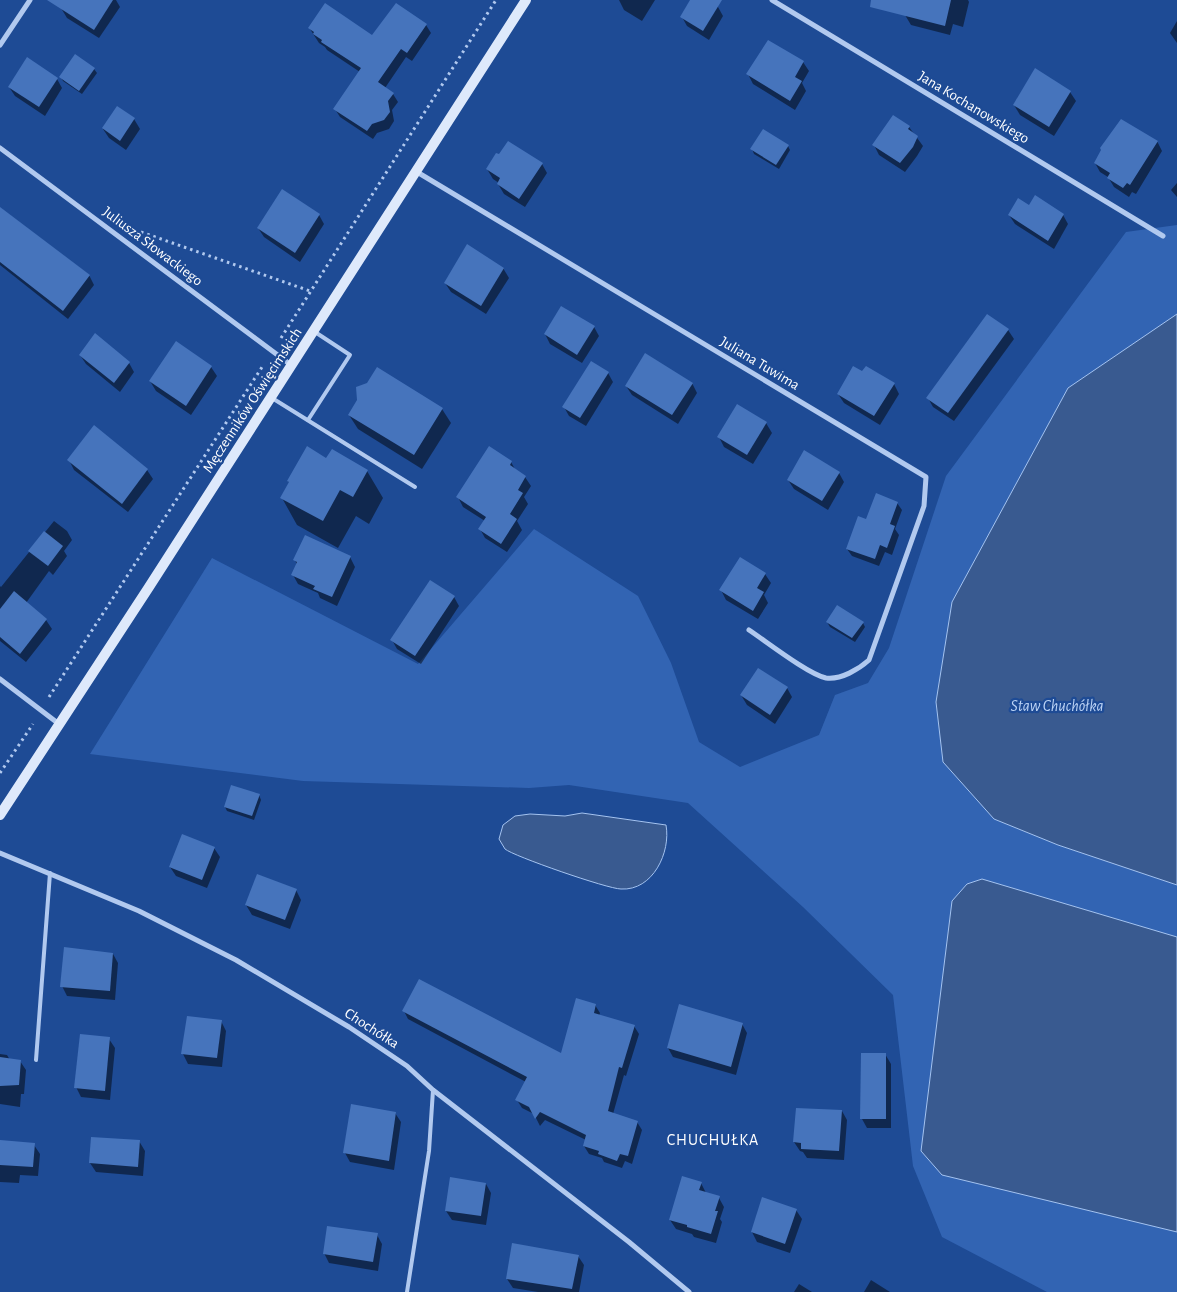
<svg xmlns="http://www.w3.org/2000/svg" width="1177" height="1292" viewBox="0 0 1177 1292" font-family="'Alegreya Sans',sans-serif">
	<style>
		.green { fill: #3264b3 }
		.water { fill: #395a90; stroke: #a4c3f0 }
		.shadow { fill: #0007 }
		.building { fill: #4674bc }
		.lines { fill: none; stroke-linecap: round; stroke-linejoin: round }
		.path { stroke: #b1c9ef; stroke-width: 3; stroke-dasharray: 2.5 4; stroke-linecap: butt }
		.lane { stroke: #b1c9ef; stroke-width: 4 }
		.street { stroke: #b1c9ef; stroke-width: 5 }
		.secondary { stroke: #dee9fb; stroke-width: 10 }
		.labels { text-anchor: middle; stroke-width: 4.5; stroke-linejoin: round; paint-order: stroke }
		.street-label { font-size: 15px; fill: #fff; stroke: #1e4b95 }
		.water-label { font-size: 16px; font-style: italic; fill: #bdd4f5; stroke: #1e4b95 }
		.neighbourhood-label { font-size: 16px; letter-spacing: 1px; fill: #fff; stroke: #1e4b95 }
	</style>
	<rect width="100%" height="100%" fill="#1e4b95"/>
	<path class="green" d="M1177,225V314L1169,320L994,819L1058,845L1177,885V1292H1047L942,1237L913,1166L893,995L803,907L688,803L569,785L529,788L303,781L90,754L212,558L418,664L534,529L638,596L671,663L699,742L740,767L819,735L835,695L868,683L889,648L946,476L1126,232Z"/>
	<g class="water">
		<path d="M1177,314V885L1058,845L994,819L943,762L936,702L952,602L1068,388Z"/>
		<path d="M582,813L666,825C671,852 653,891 621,889C608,889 513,856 505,849C503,846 501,842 499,839L503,825L515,816L530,814L565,816Z"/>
		<path d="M982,879L1177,937V1232L942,1175L921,1151L952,901L967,884Z"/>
	</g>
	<g class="shadow">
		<path d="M67,0H116L120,7L99,38L67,18L61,8Z"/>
		<path d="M619,0H655L642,21L624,10Z"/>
		<path d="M692,0H707L718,7L723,16L709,40L687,26L682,17Z"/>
		<path d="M904,0H968L969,2L963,27L953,24L950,35L911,25L905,15Z"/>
		<path d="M1177,21V43L1170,33Z"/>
		<path d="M426,25L431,33L412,61L406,57L385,88L393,94L398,102L392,110L394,121L389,129L377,133L373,139L340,117L335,109L360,72L327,50L325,47L319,43L310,29L373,36Z"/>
		<path d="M803,62L809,71L802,83L806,91L795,110L753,84L748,74Z"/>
		<path d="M94,69L97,73L82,94L63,81L61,77Z"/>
		<path d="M57,79L62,88L45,116L15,96L9,87Z"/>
		<path d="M1070,92L1076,101L1054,136L1020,115L1014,105Z"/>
		<path d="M118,108L134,119L140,129L126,150L109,138L103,129Z"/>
		<path d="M909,127L923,146L917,156L905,172L879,155L874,145Z"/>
		<path d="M1157,141L1162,151L1136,194L1132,192L1129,197L1114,187L1108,177L1100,172L1095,163Z"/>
		<path d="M788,146L790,150L779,169L754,154L752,149Z"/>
		<path d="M542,164L547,173L525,207L504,194L498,184L499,183L493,179L487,169Z"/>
		<path d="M1177,183V197L1171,190Z"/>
		<path d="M1029,207L1063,215L1068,224L1054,249L1015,224L1009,215Z"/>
		<path d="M0,208L89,275L94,285L68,319L0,265Z"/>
		<path d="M319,215L324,224L300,262L264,237L258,228Z"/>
		<path d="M503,268L509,278L486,314L451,292L445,283Z"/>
		<path d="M594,327L599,336L582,363L550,344L545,334Z"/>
		<path d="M1008,330L1014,339L954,421L933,407L928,398Z"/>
		<path d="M80,355L129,363L134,372L120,392L86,364Z"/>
		<path d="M211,367L217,376L191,415L156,391L150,381Z"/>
		<path d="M608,373L613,382L586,426L569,416L564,407Z"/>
		<path d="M692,383L697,393L678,424L632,395L626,386Z"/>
		<path d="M894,384L899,394L880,425L844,403L838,394Z"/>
		<path d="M738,406L766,423L772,433L753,464L724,447L719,437Z"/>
		<path d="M442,409L451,423L422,469L358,429L349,415Z"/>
		<path d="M327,459L367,471L383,498L369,524L356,516L338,548L297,525L282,498L290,483L288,481Z"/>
		<path d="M69,460L147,470L153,479L128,512L74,470Z"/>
		<path d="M511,462L516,471L525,477L531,486L524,497L528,504L517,521L522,530L507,552L485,538L480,529L485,521L463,507L458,497Z"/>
		<path d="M839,473L844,482L828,510L794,489L788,480Z"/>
		<path d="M897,503L902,510L895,529L899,535L892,555L885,552L879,566L852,556L847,549L866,520Z"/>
		<path d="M54,521L67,531L72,540L64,551L67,556L53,575L49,571L26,603L46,620L52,629L26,662L0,641V586L1,587Z"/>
		<path d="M350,557L355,567L337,606L320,598L318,593L298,584L293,575L297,565L295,560Z"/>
		<path d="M765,574L771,583L764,595L768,603L758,619L726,600L721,590Z"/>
		<path d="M454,597L459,606L421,664L397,649L392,640Z"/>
		<path d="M827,622L863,623L865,627L855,642L830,627Z"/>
		<path d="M787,688L792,697L775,724L747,705L741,695Z"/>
		<path d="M259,795L261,800L254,820L227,811L225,807Z"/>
		<path d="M214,848L220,857L207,888L176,876L170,867Z"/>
		<path d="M296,890L301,900L290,929L252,915L246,905Z"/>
		<path d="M113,954L118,963L115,1000L67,996L62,986Z"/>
		<path d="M595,1005L600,1013L599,1016L634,1026L639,1034L626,1076L624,1075L613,1114L637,1122L642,1130L632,1164L625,1161L622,1168L604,1162L602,1158L589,1154L584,1146L586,1140L545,1120L540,1126L534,1114L522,1108L517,1100L526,1082L408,1019L404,1011L562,1055Z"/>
		<path d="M188,1017L221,1021L226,1031L222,1067L188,1064L183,1054Z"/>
		<path d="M742,1024L747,1033L736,1075L673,1057L668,1048Z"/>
		<path d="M109,1039L115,1048L110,1100L81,1097L76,1087Z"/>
		<path d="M0,1054L7,1055L10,1060L20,1061L26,1070L24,1094H21L20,1107L0,1104Z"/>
		<path d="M885,1054L891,1064V1128H867L862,1119Z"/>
		<path d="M842,1111L847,1120L844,1160L807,1158L803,1152L800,1151L794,1142Z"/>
		<path d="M395,1113L401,1122L394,1170L350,1162L345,1153Z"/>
		<path d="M139,1141L145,1151L143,1176L96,1172L90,1163Z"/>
		<path d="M0,1142L34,1145L40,1154L38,1176L20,1175L19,1183L0,1182Z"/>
		<path d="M701,1183L706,1193L719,1198L724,1207L720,1219L722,1222L716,1243L694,1237L692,1234L676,1229L670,1220Z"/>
		<path d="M486,1184L491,1193L486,1225L452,1220L446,1211Z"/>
		<path d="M796,1210L802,1219L790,1253L757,1242L752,1232Z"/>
		<path d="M377,1235L382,1244L378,1271L329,1263L324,1253Z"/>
		<path d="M578,1256L584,1265L579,1292H538L513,1288L507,1279Z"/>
		<path d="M871,1280L890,1292H864Z"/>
		<path d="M799,1284L812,1292H794Z"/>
	</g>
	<g class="building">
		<path d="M47,0H113L94,30Z"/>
		<path d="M690,0H722L703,31L680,17Z"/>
		<path d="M871,0H951L945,26L870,7Z"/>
		<path d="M325,3L372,35L396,3L427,24L407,53L401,49L378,82L394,93L388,101L390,112L384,120L372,124L367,131L333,109L361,68L321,42L322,40L313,34L314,32L308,28Z"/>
		<path d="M768,40L804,61L795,77L802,81L790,101L746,74Z"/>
		<path d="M75,54L95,68L79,91L59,77Z"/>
		<path d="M27,57L58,78L39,107L8,87Z"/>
		<path d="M1035,68L1071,91L1049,127L1013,105Z"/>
		<path d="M117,106L135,118L120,141L102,128Z"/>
		<path d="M893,115L910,126L908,129L918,136L913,147L900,163L872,145Z"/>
		<path d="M1121,119L1158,141L1130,185L1127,183L1123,188L1107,178L1110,173L1094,163L1101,150L1100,148Z"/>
		<path d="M763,129L789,145L776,165L750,149Z"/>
		<path d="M508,141L543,163L519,199L497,184L500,178L486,169L496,153L499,154Z"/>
		<path d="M282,189L320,214L295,253L257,228Z"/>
		<path d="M1035,195L1064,214L1048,241L1008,215L1018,198L1029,205Z"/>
		<path d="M0,207L90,275L63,311L0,262Z"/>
		<path d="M467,244L504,268L481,306L444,283Z"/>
		<path d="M561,306L595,326L577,355L544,334Z"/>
		<path d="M987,314L1009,329L948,413L926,398Z"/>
		<path d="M95,333L130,362L114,383L79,355Z"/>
		<path d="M176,341L212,366L186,406L149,381Z"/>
		<path d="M645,353L693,383L672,415L625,386Z"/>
		<path d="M591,361L609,372L580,418L562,407Z"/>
		<path d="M853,366L862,371L866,366L895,383L874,416L837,394Z"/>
		<path d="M377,367L443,408L414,455L348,415L357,400L356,387L367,383Z"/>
		<path d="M737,404L767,422L747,455L717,437Z"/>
		<path d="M94,425L148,469L122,504L67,460Z"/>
		<path d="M307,446L326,458L332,449L368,470L353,497L340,490L323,521L280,498L289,482L287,481Z"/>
		<path d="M489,446L512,461L510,465L526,476L518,490L523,493L510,514L517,519L501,544L478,529L486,517L456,497Z"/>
		<path d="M804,450L840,472L822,501L787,480Z"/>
		<path d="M876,493L898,502L890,524L895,526L887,548L880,545L875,559L846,549L858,516L866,519Z"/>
		<path d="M44,531L63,546L48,566L28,551Z"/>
		<path d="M305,535L351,556L332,597L313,589L315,586L291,575L297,562L293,560Z"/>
		<path d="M740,557L766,573L757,588L764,592L753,611L719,590Z"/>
		<path d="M430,580L455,596L415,656L390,640Z"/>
		<path d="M14,591L47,619L20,654L0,637V609Z"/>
		<path d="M837,605L864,622L852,638L826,622Z"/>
		<path d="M758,668L788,687L770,715L740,695Z"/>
		<path d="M231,785L260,794L252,816L224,807Z"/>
		<path d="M182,834L215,847L202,880L169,867Z"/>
		<path d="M257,874L297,889L285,920L245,905Z"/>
		<path d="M64,947L113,953L110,991L60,987Z"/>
		<path d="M419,979L561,1053L576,998L596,1004L594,1013L635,1025L622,1068L619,1067L608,1111L638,1121L628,1156L620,1154L617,1161L598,1154L599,1151L583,1146L586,1135L540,1112L535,1119L529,1107L515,1100L527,1077L402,1011Z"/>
		<path d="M679,1004L743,1023L731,1067L667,1048Z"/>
		<path d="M187,1016L222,1020L217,1058L181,1054Z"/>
		<path d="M80,1034L110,1037L105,1091L74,1088Z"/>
		<path d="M861,1053H886V1119H860Z"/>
		<path d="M0,1057L21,1060L19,1085L0,1086Z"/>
		<path d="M351,1104L396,1112L389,1161L343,1153Z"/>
		<path d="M796,1108L842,1110L839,1151L801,1149V1143L793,1142Z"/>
		<path d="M91,1137L140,1140L138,1167L89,1163Z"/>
		<path d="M0,1140L35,1143L33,1167L0,1165Z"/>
		<path d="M682,1176L702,1182L699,1190L720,1196L715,1211H718L711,1234L687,1227V1225L669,1220Z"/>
		<path d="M450,1177L486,1183L481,1216L445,1211Z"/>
		<path d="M762,1197L797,1209L785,1244L751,1232Z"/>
		<path d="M327,1226L378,1233L373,1262L323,1254Z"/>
		<path d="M512,1243L579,1255L572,1289L506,1279Z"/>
	</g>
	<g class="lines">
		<g class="path">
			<path d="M141,232L310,291"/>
			<path d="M281,338L496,0"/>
			<path d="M49,697L264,364"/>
			<path d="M0,773L33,724"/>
		</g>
		<g class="lane">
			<path d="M272,398L415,487"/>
			<path d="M308,420L350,355L315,332"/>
			<path d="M36,1060L50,873"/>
			<path d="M407,1292L429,1151L433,1090"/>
		</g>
		<g class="street">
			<path d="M772,0L1163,236"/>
			<path d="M0,45L30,0"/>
			<path d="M0,148L291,365"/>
			<path d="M417,172L926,477L924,506L869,660C859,669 841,680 826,678C808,674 767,642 749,630"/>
			<path d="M0,679L59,724"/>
			<path d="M0,853L139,911L236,960L349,1027L407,1066L433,1090L629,1242L689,1292"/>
		</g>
		<path class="secondary" d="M0,815L149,587L526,0"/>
	</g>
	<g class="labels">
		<g class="street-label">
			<text transform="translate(974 107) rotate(31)" y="5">Jana Kochanowskiego</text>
			<text transform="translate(153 246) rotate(37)" y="5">Juliusza Słowackiego</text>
			<text transform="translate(760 363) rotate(31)" y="5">Juliana Tuwima</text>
			<text transform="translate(252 400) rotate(-57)" y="5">Męczenników Oświęcimskich</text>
			<text transform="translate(372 1028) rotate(33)" y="5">Chochółka</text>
		</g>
		<g class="water-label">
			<text x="1057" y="711">Staw Chuchółka</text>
		</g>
		<g class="neighbourhood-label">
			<text x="713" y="1145">CHUCHUŁKA</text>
		</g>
	</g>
</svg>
